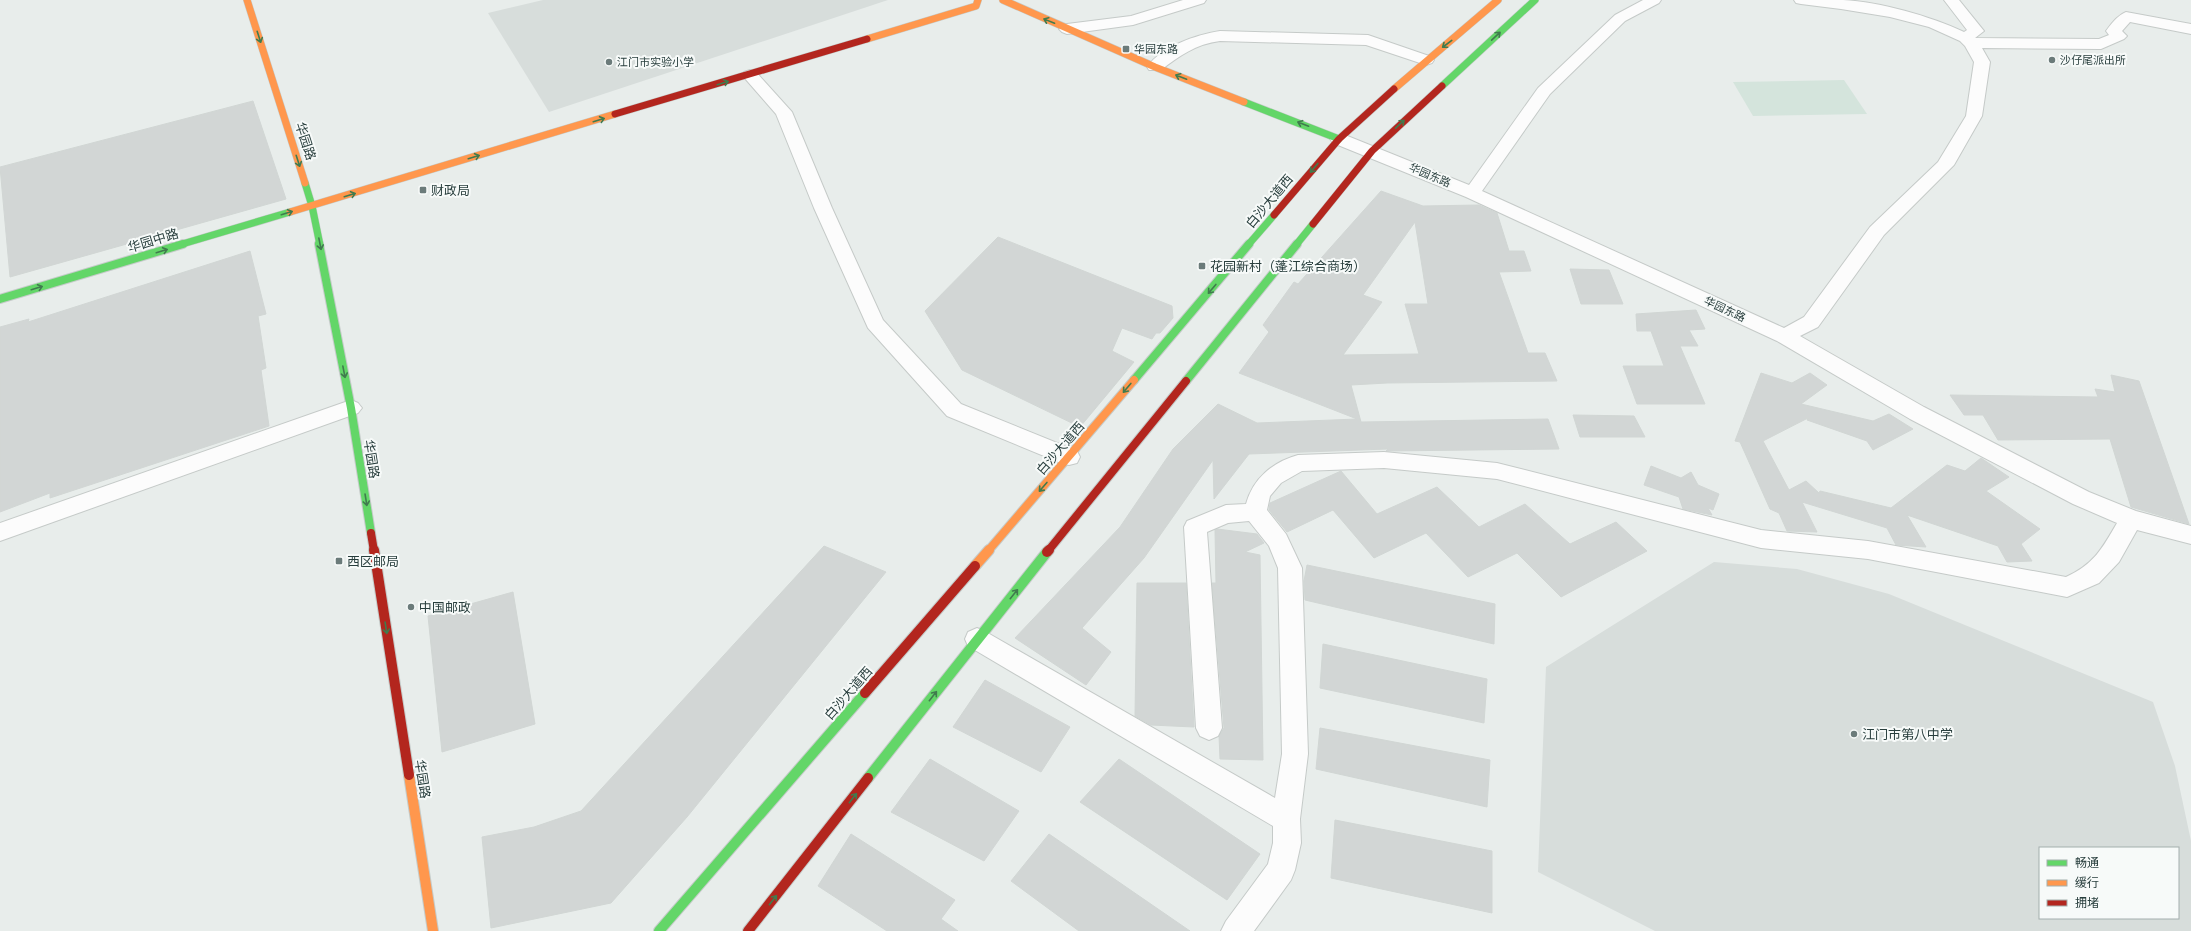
<svg xmlns="http://www.w3.org/2000/svg" width="2191" height="931" viewBox="0 0 2191 931" font-family="Raleway,'Noto Sans SC',sans-serif">
	<style>
		.built { fill: #d7dddb; fill-rule: evenodd }
		.green { fill: #d4e4dc }
		.building { fill: #d2d6d5; stroke: #d1d6d4; fill-rule: evenodd }
		.lines { fill: none; stroke-linecap: round; stroke-linejoin: round }
		.street-casing { stroke: #c5cac8; stroke-width: 2 }
		.fast-far2-casing { stroke: #c5cbc9; stroke-width: 8 }
		.fast-far1-casing { stroke: #c5cbc9; stroke-width: 10 }
		.fast-casing { stroke: #c5cbc9; stroke-width: 12 }
		.slow-far2-casing { stroke: #c5cbc9; stroke-width: 8 }
		.slow-far1-casing { stroke: #c5cbc9; stroke-width: 10 }
		.slow-casing { stroke: #c5cbc9; stroke-width: 12 }
		.jam-far2-casing { stroke: #c5cbc9; stroke-width: 8 }
		.jam-far1-casing { stroke: #c5cbc9; stroke-width: 10 }
		.jam-casing { stroke: #c5cbc9; stroke-width: 12 }
		.street { fill: #fcfcfc; fill-rule: evenodd }
		.fast-far2 { stroke: #63d668; stroke-width: 7 }
		.fast-far1 { stroke: #63d668; stroke-width: 8 }
		.fast { stroke: #63d668; stroke-width: 10 }
		.slow-far2 { stroke: #ff974d; stroke-width: 7 }
		.slow-far1 { stroke: #ff974d; stroke-width: 8 }
		.slow { stroke: #ff974d; stroke-width: 10 }
		.jam-far2 { stroke: #b3261e; stroke-width: 7 }
		.jam-far1 { stroke: #b3261e; stroke-width: 8 }
		.jam { stroke: #b3261e; stroke-width: 10 }
		.oneway { stroke: #407b4e }
		.poi-dot { fill: #6b7b7a; stroke: #f7faf9; stroke-width: 1.5 }
		.labels { text-anchor: middle; stroke-width: 4; stroke-linejoin: round; paint-order: stroke }
		.far-poi-label { font-size: 11px; fill: #283e3d; stroke: #f7faf9; text-anchor: start }
		.far-street-label { font-size: 11px; fill: #283e3d; stroke: #f7faf9 }
		.street-label { font-size: 13px; fill: #283e3d; stroke: #f7faf9 }
		.poi-label { font-size: 13px; fill: #283e3d; stroke: #f7faf9; text-anchor: start }
	</style>
	<rect width="100%" height="100%" fill="#e8edeb"/>
	<g class="built">
		<path d="M543,0H888L549,112L488,13Z"/>
		<path d="M1714,562L1797,569L1889,594L2153,702L2175,766L2191,841V931H1655L1538,872L1546,667ZM2040,848H2178V918H2040Z"/>
	</g>
	<path class="green" d="M1844,80L1867,114L1753,116L1733,82Z"/>
	<g class="building">
		<path d="M253,101L286,199L10,277L0,167Z"/>
		<path d="M1381,191L1423,206L1479,205L1497,213L1509,251H1524L1531,271L1499,272L1528,353H1545L1557,381L1387,383L1351,385L1361,422L1548,419L1559,449L1386,451L1388,449L1249,454L1214,499L1213,460L1144,558L1082,628L1111,652L1086,685L1015,638L1120,527L1173,449L1218,404L1257,423L1357,419L1239,373L1269,332L1263,325L1294,282L1298,284ZM1415,222L1428,304H1405L1419,354L1343,355L1382,302L1363,295Z"/>
		<path d="M998,237L1172,306L1173,318L1160,333H1156L1152,339L1122,328L1112,351L1134,362L1080,427L962,370L925,311Z"/>
		<path d="M250,251L266,314L258,316L266,368L261,370L269,426L50,498V493L0,512V327L29,319L28,322Z"/>
		<path d="M1570,269L1609,270L1623,304H1581Z"/>
		<path d="M1696,310L1705,329L1689,330L1698,346H1680L1705,404H1637L1623,366H1664L1651,331H1637L1636,314Z"/>
		<path d="M1761,373L1792,383L1810,373L1827,385L1801,404L1873,421L1889,414L1913,429L1873,450L1867,441L1807,420L1808,418L1763,441L1789,490L1806,481L1819,493L1820,491L1891,508L1947,465L1965,471L1981,458L2009,477L1986,491L2040,529L2021,544L2032,561L2007,562L1998,546L1907,515L1926,547L1896,545L1887,528L1802,502L1817,532L1787,531L1779,513L1770,509L1740,442L1735,441Z"/>
		<path d="M2111,375L2139,381L2189,524L2131,507L2110,439L1998,440L1983,415H1964L1950,395L2098,397L2095,389L2115,392Z"/>
		<path d="M1573,415L1634,416L1645,437H1580Z"/>
		<path d="M1651,466L1681,478L1691,472L1698,485L1719,494L1713,510L1708,508L1712,515L1683,509L1679,497L1644,485Z"/>
		<path d="M1341,471L1377,514L1437,487L1479,527L1525,504L1570,544L1616,522L1647,551L1561,597L1517,553L1468,577L1426,533L1374,558L1333,510L1287,532L1269,510L1270,503Z"/>
		<path d="M1217,529L1257,534L1264,543L1245,552L1260,555L1263,760L1220,759L1219,736L1224,728L1212,583H1216L1215,530Z"/>
		<path d="M824,546L886,572L687,817L611,903L491,928L482,837L534,827L581,811Z"/>
		<path d="M1307,565L1495,604L1494,644L1305,600L1304,581Z"/>
		<path d="M1137,583H1186L1194,727L1151,725L1135,716Z"/>
		<path d="M513,592L535,724L442,752L428,616Z"/>
		<path d="M1323,644L1487,679L1484,723L1320,688Z"/>
		<path d="M985,680L1070,727L1041,772L953,727Z"/>
		<path d="M1320,728L1490,760L1487,807L1316,769Z"/>
		<path d="M930,759L1019,811L984,861L891,812Z"/>
		<path d="M1119,759L1260,854L1227,900L1080,802Z"/>
		<path d="M1335,820L1492,851V913L1331,878Z"/>
		<path d="M851,834L955,900L941,919L958,931H887L818,886Z"/>
		<path d="M1049,834L1190,931H1079L1011,881Z"/>
	</g>
	<g class="lines">
		<defs>
			<g id="street">
				<path d="M1183,0H1206L1204,3L1133,25L1067,34L1062,32L1059,29L1062,26L1067,24L1131,16Z"/>
				<path d="M1643,0H1661L1659,3L1625,21L1550,94L1482,191L1784,328L1804,317L1870,227L1938,162L1966,116L1974,62L1965,46L1960,41L1929,27L1890,17L1841,9L1801,4L1796,3L1794,0C1810,0 1826,0 1843,0C1880,2 1930,16 1964,32L1967,30L1944,0H1959L1984,31L1975,38L2099,39L2109,35L2106,31C2111,24 2118,15 2126,12L2191,24V34L2130,22L2122,31L2127,36L2124,39L2101,49L1982,48L1990,62L1982,116L1954,165L1884,235L1818,327L1800,336L1924,407L2089,492L2136,511L2191,526V544L2137,530L2119,562L2099,583L2067,597L1868,559L1761,548L1497,479L1384,468L1302,471L1281,483L1270,496L1267,510L1286,534L1302,568L1308,754L1300,819L1301,843L1295,870L1291,880L1254,931H1221L1226,921L1268,864L1273,843V826L968,646L965,639L968,632L977,628L986,632L1275,798L1282,754L1278,568L1269,546L1249,521L1228,523L1207,532L1222,728L1218,736L1209,740L1200,736L1196,728L1184,527L1187,521L1226,505L1246,504C1253,478 1273,462 1298,455L1384,452L1497,463L1761,530L1868,541L2066,577C2094,564 2102,549 2117,523L2073,504L1910,419L1777,341L1466,197L1333,143L1330,139L1333,135H1345L1469,185L1538,88L1615,15Z"/>
				<path d="M1220,31L1368,35L1432,57L1434,60L1432,63L1426,65L1366,45L1220,41C1196,44 1179,56 1161,70H1149L1147,67C1162,46 1196,35 1220,31Z"/>
				<path d="M750,70L756,72L792,112L832,208L883,320L961,404L1077,451L1080,457L1077,463L1069,465L1061,463L947,416L868,328L814,208L776,114L742,75L744,72Z"/>
				<path d="M351,400L358,403L362,408L358,413L0,541V523Z"/>
			</g>
			<g id="fast-far2">
				<path d="M1442,86L1535,0"/>
				<path d="M1244,102L1339,139"/>
				<path d="M305,183L312,206L320,245"/>
				<path d="M179,245L290,212"/>
				<path d="M1248,245L1274,215"/>
				<path d="M1296,245L1313,224"/>
			</g>
			<g id="fast-far1">
				<path d="M319,244L351,408L371,533"/>
				<path d="M0,299L183,244"/>
				<path d="M1134,380L1249,244"/>
				<path d="M1186,381L1297,244"/>
			</g>
			<g id="fast">
				<path d="M868,778L1047,552"/>
				<path d="M659,931L865,693"/>
			</g>
			<g id="slow-far2">
				<path d="M247,0L305,183"/>
				<path d="M1003,0L1155,67L1244,102"/>
				<path d="M867,39L976,6L978,0"/>
				<path d="M1394,89L1498,0"/>
				<path d="M290,212L615,114"/>
			</g>
			<path id="slow-far1" d="M988,551L1134,380"/>
			<g id="slow">
				<path d="M975,566L989,550"/>
				<path d="M409,775L433,931"/>
			</g>
			<g id="jam-far2">
				<path d="M615,114L867,39"/>
				<path d="M1274,215L1339,139L1394,89"/>
				<path d="M1313,224L1372,151L1442,86"/>
			</g>
			<g id="jam-far1">
				<path d="M371,533L374,551"/>
				<path d="M1048,551L1186,381"/>
			</g>
			<g id="jam">
				<path d="M374,550L409,775"/>
				<path d="M1047,552L1049,550"/>
				<path d="M865,693L975,566"/>
				<path d="M748,931L868,778"/>
			</g>
		</defs>
		<use href="#street" class="street-casing"/>
		<use href="#fast-far2" class="fast-far2-casing"/>
		<use href="#fast-far1" class="fast-far1-casing"/>
		<use href="#fast" class="fast-casing"/>
		<use href="#slow-far2" class="slow-far2-casing"/>
		<use href="#slow-far1" class="slow-far1-casing"/>
		<use href="#slow" class="slow-casing"/>
		<use href="#jam-far2" class="jam-far2-casing"/>
		<use href="#jam-far1" class="jam-far1-casing"/>
		<use href="#jam" class="jam-casing"/>
		<use href="#street" class="street"/>
		<use href="#fast-far2" class="fast-far2"/>
		<use href="#fast-far1" class="fast-far1"/>
		<use href="#fast" class="fast"/>
		<use href="#slow-far2" class="slow-far2"/>
		<use href="#slow-far1" class="slow-far1"/>
		<use href="#slow" class="slow"/>
		<use href="#jam-far2" class="jam-far2"/>
		<use href="#jam-far1" class="jam-far1"/>
		<use href="#jam" class="jam"/>
	</g>
	<defs><path id="oneway-shaft" d="M-6 0H5M1.5-3L5.5 0L1.5 3" fill="none" stroke-width="1.6" stroke-linecap="round" stroke-linejoin="round"/></defs>
	<g class="oneway">
		<use href="#oneway-shaft" transform="translate(1049 21) rotate(-158)"/>
		<use href="#oneway-shaft" transform="translate(1496 36) rotate(-43)"/>
		<use href="#oneway-shaft" transform="translate(259 37) rotate(72)"/>
		<use href="#oneway-shaft" transform="translate(1447 44) rotate(143)"/>
		<use href="#oneway-shaft" transform="translate(1181 77) rotate(-159)"/>
		<use href="#oneway-shaft" transform="translate(723 83) rotate(-17)"/>
		<use href="#oneway-shaft" transform="translate(599 120) rotate(-17)"/>
		<use href="#oneway-shaft" transform="translate(1303 124) rotate(-159)"/>
		<use href="#oneway-shaft" transform="translate(1400 124) rotate(-43)"/>
		<use href="#oneway-shaft" transform="translate(474 157) rotate(-17)"/>
		<use href="#oneway-shaft" transform="translate(298 161) rotate(72)"/>
		<use href="#oneway-shaft" transform="translate(1314 168) rotate(130)"/>
		<use href="#oneway-shaft" transform="translate(350 195) rotate(-17)"/>
		<use href="#oneway-shaft" transform="translate(287 213) rotate(-17)"/>
		<use href="#oneway-shaft" transform="translate(320 244) rotate(79)"/>
		<use href="#oneway-shaft" transform="translate(162 251) rotate(-17)"/>
		<use href="#oneway-shaft" transform="translate(37 288) rotate(-17)"/>
		<use href="#oneway-shaft" transform="translate(1212 289) rotate(130)"/>
		<use href="#oneway-shaft" transform="translate(344 372) rotate(79)"/>
		<use href="#oneway-shaft" transform="translate(1127 388) rotate(130)"/>
		<use href="#oneway-shaft" transform="translate(1043 487) rotate(131)"/>
		<use href="#oneway-shaft" transform="translate(366 500) rotate(81)"/>
		<use href="#oneway-shaft" transform="translate(1014 594) rotate(-51)"/>
		<use href="#oneway-shaft" transform="translate(386 628) rotate(81)"/>
		<use href="#oneway-shaft" transform="translate(933 696) rotate(-52)"/>
		<use href="#oneway-shaft" transform="translate(853 798) rotate(-52)"/>
		<use href="#oneway-shaft" transform="translate(773 900) rotate(-52)"/>
	</g>
	<g class="poi-dot">
		<rect x="1122" y="45" width="8" height="8" rx="2"/>
		<circle cx="2052" cy="60" r="4"/>
		<circle cx="609" cy="62" r="4"/>
		<rect x="419" y="186" width="8" height="8" rx="2"/>
		<rect x="1198" y="262" width="8" height="8" rx="2"/>
		<rect x="335" y="557" width="8" height="8" rx="2"/>
		<circle cx="411" cy="607" r="4"/>
		<circle cx="1854" cy="734" r="4"/>
	</g>
	<g class="labels">
		<g class="far-poi-label">
			<text x="1134" y="53">华园东路</text>
			<text x="2060" y="64">沙仔尾派出所</text>
			<text x="617" y="66">江门市实验小学</text>
		</g>
		<g class="far-street-label">
			<text transform="translate(1430 175) rotate(23)" y="4">华园东路</text>
			<text transform="translate(1725 309) rotate(25)" y="4">华园东路</text>
		</g>
		<g class="street-label">
			<text transform="translate(306 141) rotate(72)" y="5">华园路</text>
			<text transform="translate(1269 201) rotate(-50)" y="5">白沙大道西</text>
			<text transform="translate(153 240) rotate(-17)" y="5">华园中路</text>
			<text transform="translate(1060 448) rotate(-49)" y="5">白沙大道西</text>
			<text transform="translate(372 459) rotate(81)" y="5">华园路</text>
			<text transform="translate(848 693) rotate(-49)" y="5">白沙大道西</text>
			<text transform="translate(423 779) rotate(81)" y="5">华园路</text>
		</g>
		<g class="poi-label">
			<text x="431" y="195">财政局</text>
			<text x="1210" y="271">花园新村（蓬江综合商场）</text>
			<text x="347" y="566">西区邮局</text>
			<text x="419" y="612">中国邮政</text>
			<text x="1862" y="739">江门市第八中学</text>
		</g>
	</g>
	<rect x="2039" y="847" width="140" height="72" fill="#f7faf9" stroke="#a4afae"/>
	<rect x="2047" y="860" width="20" height="6" fill="#63d668" stroke="#a4afae"/>
	<text x="2075" y="867" font-size="12" fill="#283e3d">畅通</text>
	<rect x="2047" y="880" width="20" height="6" fill="#ff974d" stroke="#a4afae"/>
	<text x="2075" y="887" font-size="12" fill="#283e3d">缓行</text>
	<rect x="2047" y="900" width="20" height="6" fill="#b3261e" stroke="#a4afae"/>
	<text x="2075" y="907" font-size="12" fill="#283e3d">拥堵</text>
</svg>
